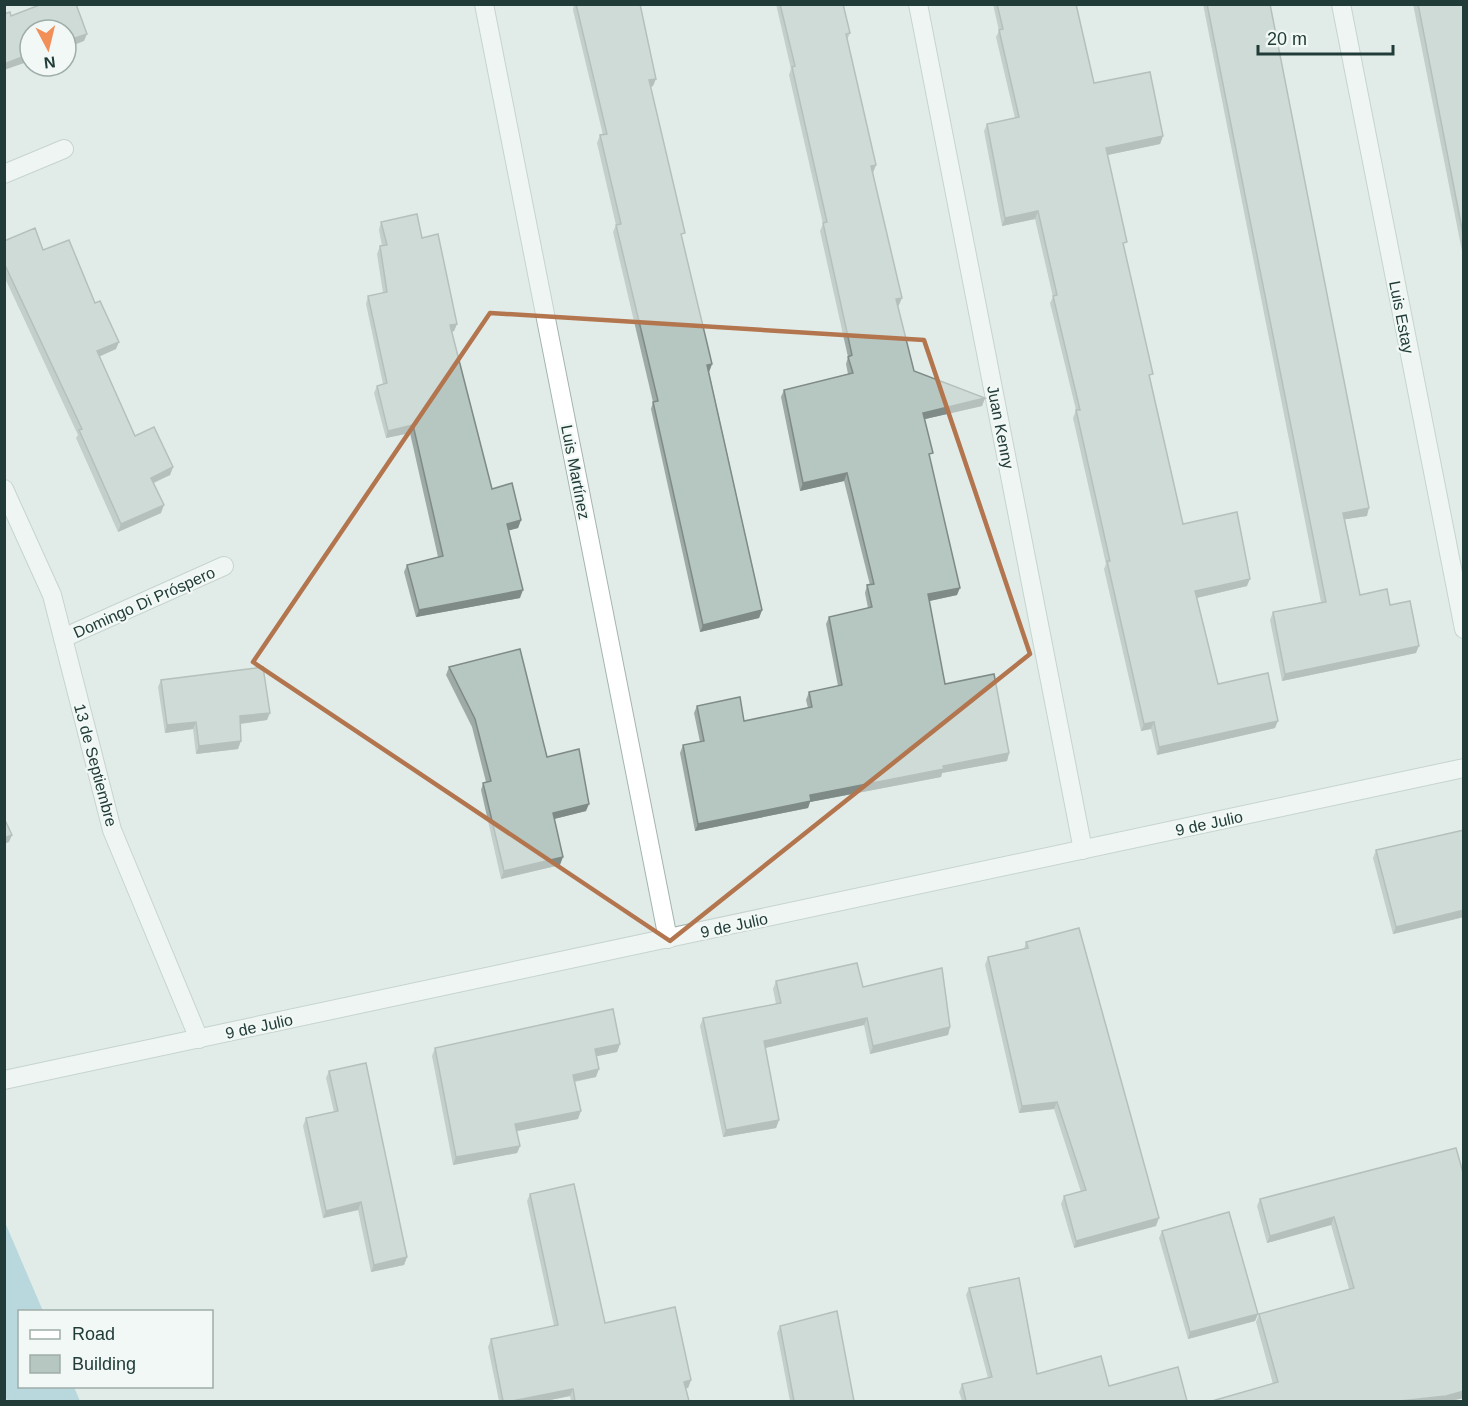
<svg xmlns="http://www.w3.org/2000/svg" width="1468" height="1406" viewBox="0 0 1468 1406" font-family="Arial,sans-serif">
	<style>
		.water { fill: #88bed1 }
		.lines { fill: none; stroke-linecap: round; stroke-linejoin: round }
		.street-casing { stroke: #a4b4b0; stroke-width: 20 }
		.street { stroke: #fff; stroke-width: 18 }
		.wall { fill: #9daaa6 }
		.shaded-wall { fill: #7f8b87 }
		.building { fill: #b6c6c1; stroke: #7f8b87; stroke-width: 1.5 }
		.marked { fill: none; stroke: #b3754e; stroke-width: 4.5; stroke-linejoin: round }
		.labels { text-anchor: middle; stroke-width: 4.5; stroke-linejoin: round; paint-order: stroke }
		.street-label { font-size: 16px; fill: #213c38; stroke: #f1f8f5 }
	</style>
	<rect width="100%" height="100%" fill="#e1ece8"/>
	<path class="water" d="M4,1220L43,1311L20,1312V1386L74,1387L80,1401H7L5,1394Z"/>
	<g class="lines">
		<defs>
			<g id="street">
				<path d="M484,4L668,939"/>
				<path d="M918,4L1083,850"/>
				<path d="M1341,4L1464,629"/>
				<path d="M4,174L64,149"/>
				<path d="M4,489L52,595L112,830L199,1039"/>
				<path d="M63,638L224,566"/>
				<path d="M4,1080L1464,768"/>
			</g>
		</defs>
		<use href="#street" class="street-casing"/>
		<use href="#street" class="street"/>
	</g>
	<g class="wall">
		<path d="M574,4H640L653,86L650,87L682,239L712,364L709,372L762,610L759,618L700,632L651,409L653,402L613,232L616,225L597,143L600,135H603L573,10Z"/>
		<path d="M776,4H843L850,33L847,40L899,305L898,306L914,371L985,398L982,406L925,419L930,460L957,595L929,601L945,684L1009,753L1007,761L942,773L941,777L810,802L808,808L695,831L680,753L683,745L700,742L694,713L697,706L744,721L808,708L806,700L809,692L838,686L826,624L829,617L868,608L865,593L867,585H870L844,481L800,491L781,397L784,390L848,374L846,364L848,357L820,231L823,224L789,75L791,69Z"/>
		<path d="M993,4H1076L1094,83L1163,136L1160,144L1107,155L1124,249L1151,381L1183,524L1247,586L1197,598L1218,684L1275,728L1157,755L1151,729L1141,731L1104,569L1106,564L1073,418L1076,410L1050,303L1053,297L1035,219L1002,226L984,131L987,124L1015,118L996,37L999,31Z"/>
		<path d="M1203,4H1270L1367,516L1345,519L1360,595L1390,605L1416,653L1282,681L1270,620L1273,612L1321,602Z"/>
		<path d="M1413,4H1464V261Z"/>
		<path d="M381,222L422,238L457,324L454,331L452,332L492,489L521,520L518,528L509,530L520,598L416,617L404,572L407,565L438,557L410,433L386,438L374,393L377,386L383,384L366,304L368,296L383,293L377,254L380,246H382L379,230Z"/>
		<path d="M4,241L43,250L95,303L116,349L99,356L135,436L173,467L170,475L154,483L161,513L118,532L76,438L78,435L4,276Z"/>
		<path d="M449,667L547,757L586,811L554,819L560,865L501,879L481,790L483,783L486,782L472,727L446,675Z"/>
		<path d="M161,680L267,720L241,724L238,749L196,754L193,729L165,733L158,687Z"/>
		<path d="M1464,830V917L1393,934L1373,858L1376,850Z"/>
		<path d="M1026,942L1156,1226L1074,1248L1061,1204L1064,1196L1081,1192L1054,1109L1019,1113L985,965L988,957L1024,949Z"/>
		<path d="M776,981L863,987L950,1027L948,1035L870,1054L864,1025L765,1048L779,1120L776,1128L723,1137L700,1026L703,1018L776,1004L773,989Z"/>
		<path d="M620,1044L617,1052L597,1056L596,1077L575,1082L578,1119L517,1131L520,1146L517,1153L453,1165L432,1056L435,1048Z"/>
		<path d="M329,1071L407,1257L404,1265L371,1272L358,1210L323,1218L303,1126L306,1118L334,1112L326,1078Z"/>
		<path d="M1456,1148L1451,1401L1273,1384L1256,1322L1259,1314L1349,1289L1331,1225L1267,1243L1257,1206L1260,1199Z"/>
		<path d="M530,1194L605,1323L691,1380L688,1388H686L689,1401H571L570,1396L545,1401H499L488,1347L491,1339L554,1326L527,1201Z"/>
		<path d="M1162,1231L1258,1314L1255,1321L1188,1339L1159,1238Z"/>
		<path d="M969,1288L1037,1374L1109,1386L1187,1401H962L959,1392L962,1384L988,1378L966,1295Z"/>
		<path d="M780,1326L854,1401H790L777,1333Z"/>
	</g>
	<g class="shaded-wall">
		<path d="M87,34L84,41L66,48V41Z"/>
		<path d="M30,54V61L4,70V64Z"/>
		<path d="M656,79L653,86L646,88L649,80Z"/>
		<path d="M1163,136L1160,144L1103,156L1106,148Z"/>
		<path d="M876,165L873,173L869,174L871,166Z"/>
		<path d="M1038,211L1035,219L1002,226L1005,218Z"/>
		<path d="M902,298L899,305L894,307L896,299Z"/>
		<path d="M457,324L454,331L447,333L450,325Z"/>
		<path d="M119,342L116,349L94,359L97,351Z"/>
		<path d="M712,364L709,372L707,365Z"/>
		<path d="M985,398L982,406L921,420L923,413Z"/>
		<path d="M413,425L410,433L386,438L388,431Z"/>
		<path d="M173,467L170,475L148,485L151,478Z"/>
		<path d="M847,473L844,481L800,491L803,483Z"/>
		<path d="M164,505L161,513L118,532L121,524Z"/>
		<path d="M1369,508L1367,516L1341,520L1343,513Z"/>
		<path d="M521,520L518,528L504,532L507,524Z"/>
		<path d="M1250,579L1247,586L1192,599L1195,591Z"/>
		<path d="M960,588L957,595L925,602L928,594Z"/>
		<path d="M523,590L520,598L416,617L419,610Z"/>
		<path d="M762,610L759,618L700,632L703,625Z"/>
		<path d="M1419,646L1416,653L1282,681L1285,674Z"/>
		<path d="M270,713L267,720L237,724L240,716Z"/>
		<path d="M1278,721L1275,728L1157,755L1159,747Z"/>
		<path d="M196,722L193,729L165,733L167,725Z"/>
		<path d="M1154,722L1151,729L1141,731L1144,724Z"/>
		<path d="M241,741L238,749L196,754L199,746Z"/>
		<path d="M1009,753L1007,761L942,773L941,777L810,802L808,808L695,831L698,824L810,795L943,766Z"/>
		<path d="M589,804L586,811L550,820L553,813Z"/>
		<path d="M12,835L9,842L4,844V838Z"/>
		<path d="M563,857L560,865L501,879L504,871Z"/>
		<path d="M1464,910V917L1393,934L1396,927Z"/>
		<path d="M867,1018L864,1025L761,1049L764,1041Z"/>
		<path d="M950,1027L948,1035L870,1054L873,1046Z"/>
		<path d="M620,1044L617,1052L593,1057L595,1049Z"/>
		<path d="M599,1069L596,1077L570,1082L573,1075Z"/>
		<path d="M1057,1102L1054,1109L1019,1113L1022,1106Z"/>
		<path d="M581,1111L578,1119L512,1132L515,1124Z"/>
		<path d="M779,1120L776,1128L723,1137L726,1130Z"/>
		<path d="M520,1146L517,1153L453,1165L456,1157Z"/>
		<path d="M361,1202L358,1210L323,1218L326,1211Z"/>
		<path d="M1334,1217L1331,1225L1267,1243L1270,1236Z"/>
		<path d="M1159,1218L1156,1226L1074,1248L1076,1241Z"/>
		<path d="M407,1257L404,1265L371,1272L374,1265Z"/>
		<path d="M1258,1314L1255,1321L1188,1339L1190,1332Z"/>
		<path d="M691,1380L688,1388L681,1389L684,1382Z"/>
		<path d="M573,1389L570,1396L545,1401H512Z"/>
		<path d="M1464,1391V1398L1451,1401H1400Z"/>
	</g>
	<g class="building">
		<path d="M42,4H76L87,34L66,41V30H30V54L4,64V14L10,12L11,16Z"/>
		<path d="M576,4H640L656,79L649,80L685,233L681,234L712,364L707,365L762,610L703,625L653,402L658,401L616,225L621,224L600,135L607,134Z"/>
		<path d="M780,4H843L850,33L846,34L876,165L871,166L902,298L896,299L914,371L985,398L923,413L933,453L929,454L960,588L928,594L945,684L994,674L1009,753L943,766L944,769L810,795L811,801L698,824L683,745L704,741L697,706L740,697L744,721L812,707L809,692L842,685L829,617L872,607L867,585L874,584L847,473L803,483L784,390L853,373L848,357L852,355L823,223L827,222L792,67L795,66Z"/>
		<path d="M997,4H1076L1094,83L1150,72L1163,136L1106,148L1127,242L1123,243L1153,374L1149,375L1183,524L1237,512L1250,579L1195,591L1218,684L1268,673L1278,721L1159,747L1154,722L1144,724L1107,561H1110L1076,410H1080L1053,296L1057,295L1038,211L1005,218L987,124L1019,117L999,30L1003,29Z"/>
		<path d="M1207,4H1270L1369,508L1343,513L1360,595L1387,589L1390,605L1410,601L1419,646L1285,674L1273,612L1326,602Z"/>
		<path d="M1418,4H1464V239Z"/>
		<path d="M417,214L422,238L438,234L457,324L450,325L492,489L512,483L521,520L507,524L523,590L419,610L407,565L443,556L413,425L388,431L377,386L387,383L368,296L387,292L380,246L387,245L381,222Z"/>
		<path d="M35,228L43,250L69,240L95,303L100,301L119,342L97,351L135,436L154,427L173,467L151,478L164,505L121,524L79,430L82,429L4,263V241Z"/>
		<path d="M520,649L547,757L579,749L589,804L553,813L563,857L504,871L483,783L491,781L475,719L449,667Z"/>
		<path d="M263,667L270,713L240,716L241,741L199,746L196,722L167,725L161,680Z"/>
		<path d="M4,818L12,835L4,838Z"/>
		<path d="M1464,830V910L1396,927L1376,850Z"/>
		<path d="M1079,928L1159,1218L1076,1241L1064,1196L1086,1190L1057,1102L1022,1106L988,957L1028,948L1026,942Z"/>
		<path d="M857,963L863,987L942,968L950,1027L873,1046L867,1018L764,1041L779,1120L726,1130L703,1018L781,1003L776,981Z"/>
		<path d="M613,1009L620,1044L595,1049L599,1069L573,1075L581,1111L515,1124L520,1146L456,1157L435,1048Z"/>
		<path d="M366,1063L407,1257L374,1265L361,1202L326,1211L306,1118L338,1111L329,1071Z"/>
		<path d="M1456,1148L1464,1176V1391L1446,1396L1400,1401H1212L1278,1382L1259,1314L1354,1288L1334,1217L1270,1236L1260,1199Z"/>
		<path d="M574,1184L605,1323L675,1307L691,1380L684,1382L689,1401H575L573,1389L512,1401H503L491,1339L558,1325L530,1194Z"/>
		<path d="M1229,1212L1258,1314L1190,1332L1162,1231Z"/>
		<path d="M1019,1278L1037,1374L1101,1356L1109,1386L1178,1367L1187,1401H966L962,1384L992,1377L969,1288Z"/>
		<path d="M837,1311L854,1401H794L780,1326Z"/>
	</g>
	<path d="M0 0H1468V1406H0ZM490,313L924,340L1030,654L670,941L253,662Z" fill="#e1ece8" fill-opacity=".55" fill-rule="evenodd"/>
	<path class="marked" d="M490,313L924,340L1030,654L670,941L253,662Z"/>
	<g class="labels">
		<g class="street-label">
			<text transform="translate(1402 317) rotate(79)" y="6">Luis Estay</text>
			<text transform="translate(1001 427) rotate(79)" y="6">Juan Kenny</text>
			<text transform="translate(576 472) rotate(79)" y="6">Luis Martínez</text>
			<text transform="translate(144 602) rotate(-24)" y="6">Domingo Di Próspero</text>
			<text transform="translate(96 765) rotate(75)" y="6">13 de Septiembre</text>
			<text transform="translate(1209 823) rotate(-12)" y="6">9 de Julio</text>
			<text transform="translate(734 925) rotate(-12)" y="6">9 de Julio</text>
			<text transform="translate(259 1026) rotate(-12)" y="6">9 de Julio</text>
		</g>
	</g>
	<rect width="1468" height="1406" fill="none" stroke="#213c38" stroke-width="12"/>
	<rect x="18" y="1310" width="195" height="78" fill="#f1f8f5" stroke="#9eada9" stroke-width="1.5"/>
	<rect x="30" y="1330" width="30" height="9" fill="#ffffff" stroke="#9eada9" stroke-width="1.5"/>
	<text x="72" y="1340" font-size="18" fill="#213c38">Road</text>
	<rect x="30" y="1355" width="30" height="18" fill="#b6c6c1" stroke="#9eada9" stroke-width="1.5"/>
	<text x="72" y="1370" font-size="18" fill="#213c38">Building</text>
	<g transform="translate(48 48) rotate(173)"><circle r="28" fill="#f1f8f5" stroke="#9eada9" stroke-width="1.5"/>
	<path d="M0-4.5L10 22L0 15L-10 22Z" fill="#f28e58"/>
	<text y="-9" font-size="16" font-weight="bold" text-anchor="middle" fill="#213c38">N</text>
	</g>
	<path d="M1258 45v9h135v-9" fill="none" stroke="#213c38" stroke-width="3"/>
	<text x="1267" y="45" font-size="18" fill="#213c38" stroke="#f1f8f5" stroke-width="4.5" paint-order="stroke">20 m</text>
</svg>
